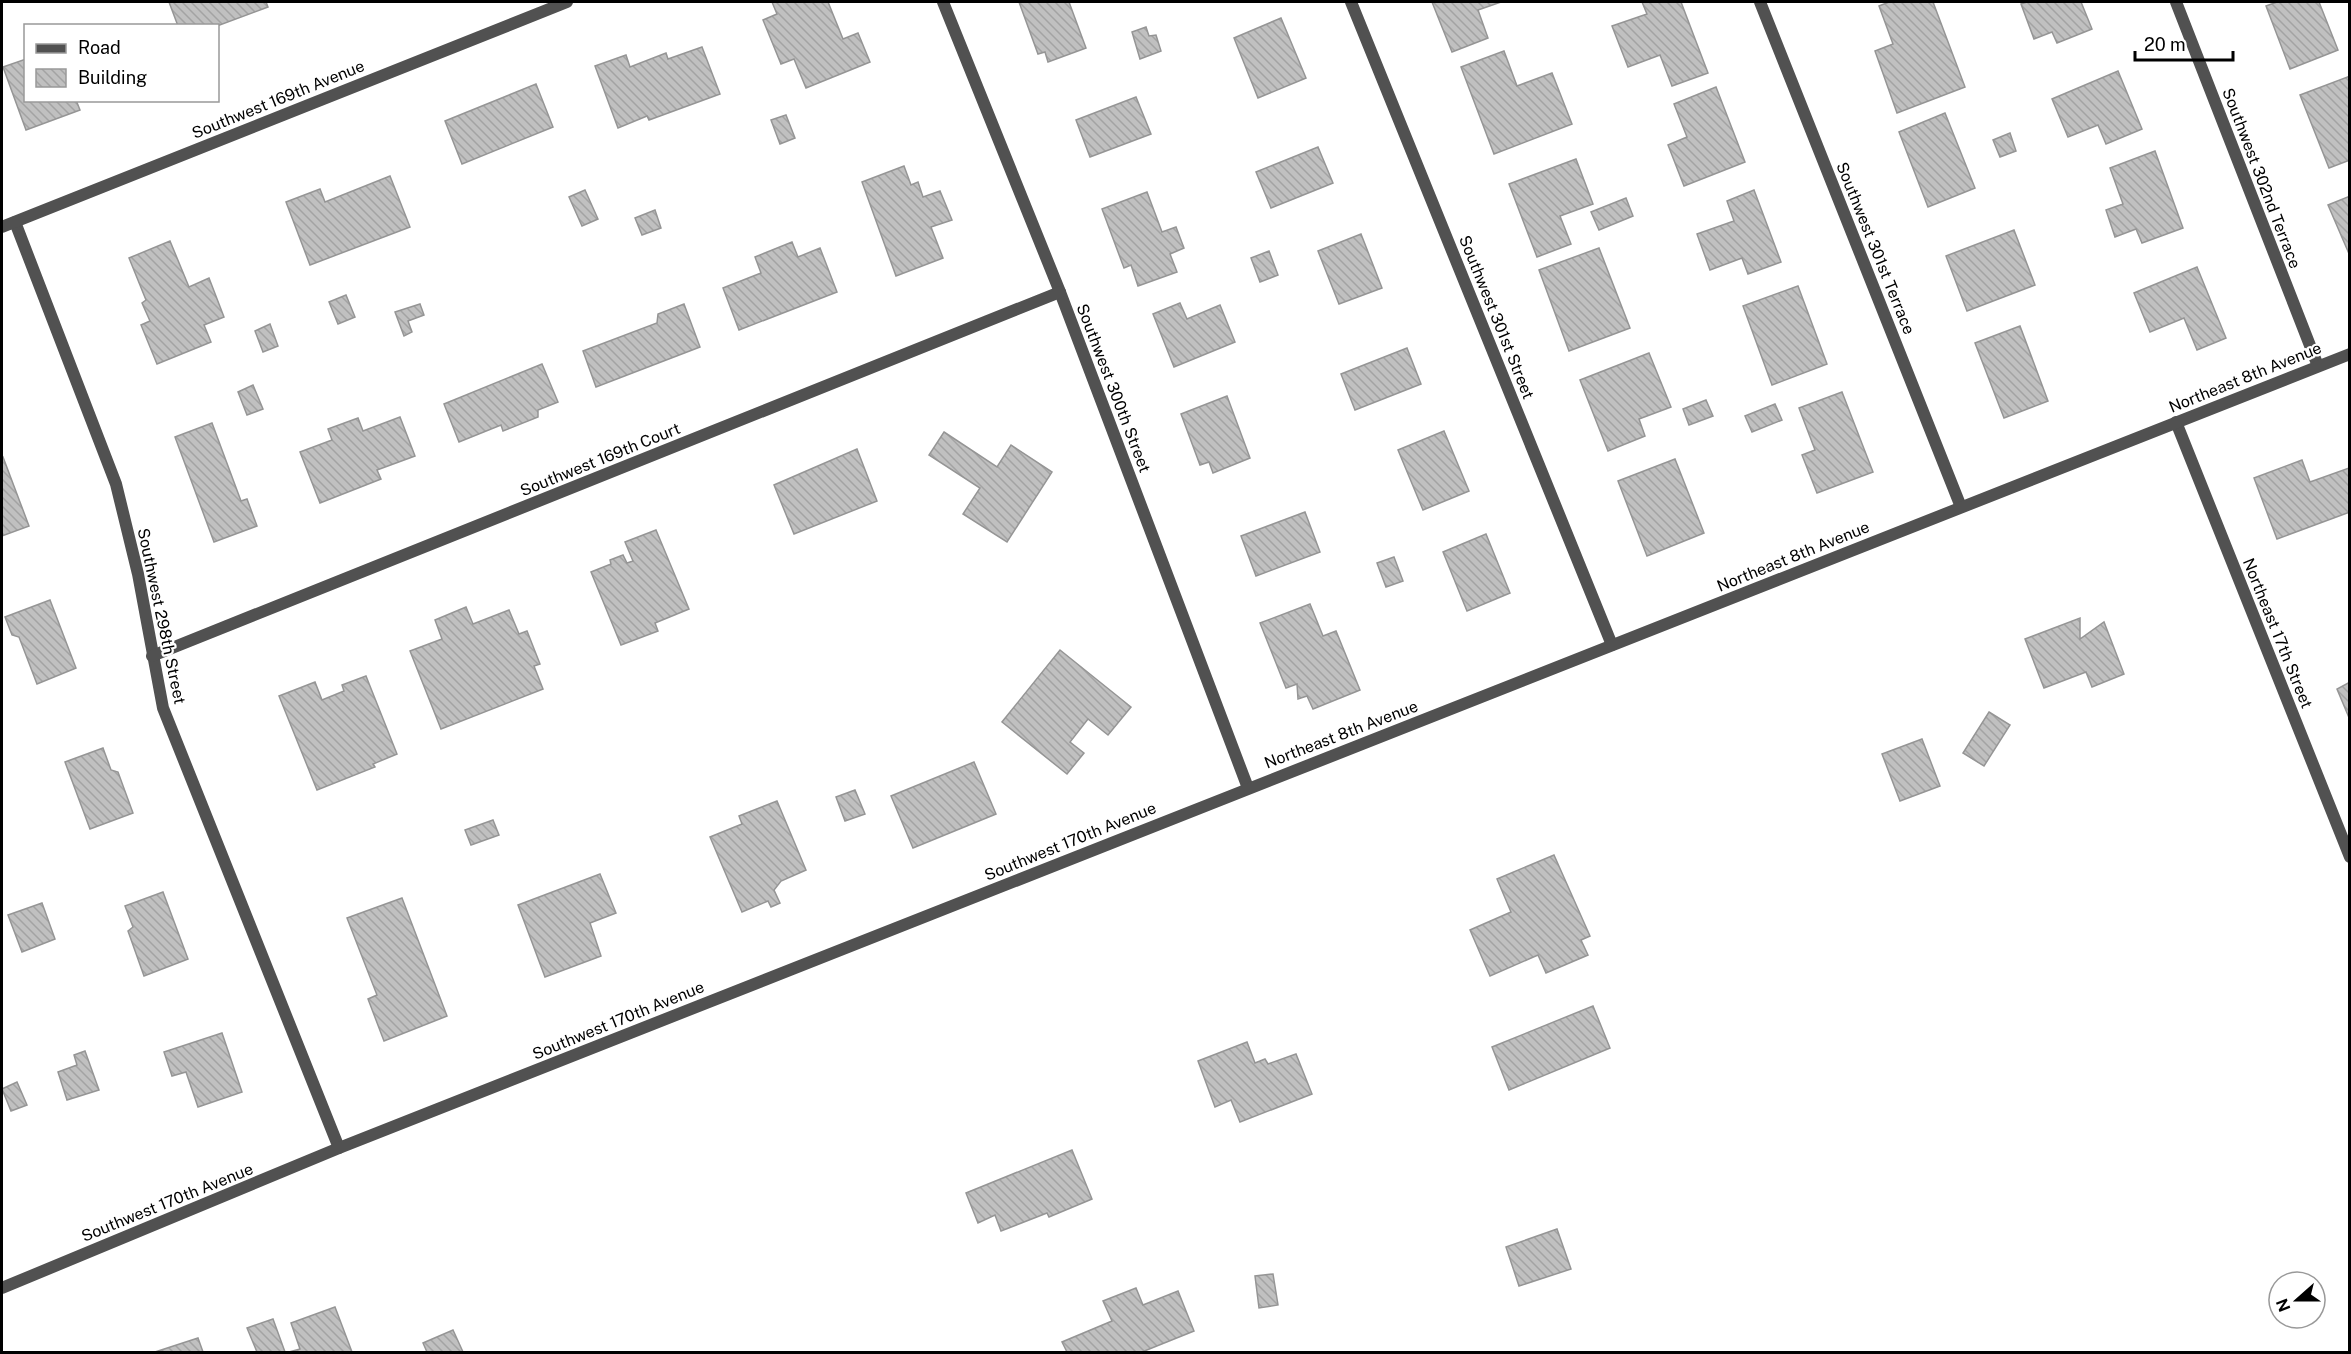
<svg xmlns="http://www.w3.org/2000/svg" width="2351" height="1354" viewBox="0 0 2351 1354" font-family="'Public Sans',sans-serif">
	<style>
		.building { fill: url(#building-back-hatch); stroke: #959595; stroke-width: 1.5 }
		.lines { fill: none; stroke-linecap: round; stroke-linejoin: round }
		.minor { stroke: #515151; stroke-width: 12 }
		.labels { text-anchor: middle; stroke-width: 4.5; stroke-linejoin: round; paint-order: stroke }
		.street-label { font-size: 16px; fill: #000; stroke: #fff }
	</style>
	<defs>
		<pattern id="building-back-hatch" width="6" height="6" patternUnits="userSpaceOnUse" patternTransform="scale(1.5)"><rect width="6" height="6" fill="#c0c0c0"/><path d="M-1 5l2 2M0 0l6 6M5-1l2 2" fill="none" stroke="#a3a3a3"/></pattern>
	</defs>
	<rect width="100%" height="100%" fill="#fff"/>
	<g class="building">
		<path d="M169,2H266L268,7L217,26H178Z"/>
		<path d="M772,2H828L843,39L858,33L870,62L806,88L794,59L781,64L763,20L777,14Z"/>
		<path d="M1019,2H1069L1086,48L1048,62L1045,52L1038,54Z"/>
		<path d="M1432,2H1501L1478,10L1488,38L1452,52Z"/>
		<path d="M1642,2H1681L1708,73L1672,86L1660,55L1628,67L1612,26L1647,14Z"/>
		<path d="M1889,2H1933L1965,87L1897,113L1875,51L1893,44L1879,6Z"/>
		<path d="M2027,2H2081L2092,29L2057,43L2052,32L2034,39L2021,4Z"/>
		<path d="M2277,2H2319L2338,50L2290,69L2266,6Z"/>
		<path d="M1281,18L1306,78L1258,98L1234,38Z"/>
		<path d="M1146,27L1149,36L1156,35L1161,51L1140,59L1132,32Z"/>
		<path d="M702,47L720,94L649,120L647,116L618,128L595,66L626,55L630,67L666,53L668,59Z"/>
		<path d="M1504,51L1517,86L1552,73L1572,124L1494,154L1461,67Z"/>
		<path d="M26,59V100H76L80,110L26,130L3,67Z"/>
		<path d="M2118,71L2142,129L2106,144L2098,125L2068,137L2052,99Z"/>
		<path d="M2350,76V160L2329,168L2300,95Z"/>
		<path d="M536,84L553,127L462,164L445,121Z"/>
		<path d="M1716,87L1745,162L1684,186L1668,145L1687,137L1674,104Z"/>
		<path d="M1136,97L1151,134L1090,157L1076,120Z"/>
		<path d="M1945,113L1975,188L1928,207L1899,132Z"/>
		<path d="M786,115L795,138L780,144L771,120Z"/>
		<path d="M2010,133L2016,151L2000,157L1993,140Z"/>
		<path d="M1318,147L1333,183L1271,208L1256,172Z"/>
		<path d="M2155,151L2183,228L2142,243L2136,229L2115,237L2106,210L2123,204L2110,168Z"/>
		<path d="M1576,159L1593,204L1560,216L1571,244L1537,257L1509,184Z"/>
		<path d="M904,166L911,185L918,182L923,197L940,191L952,220L931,227L943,258L896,276L862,182Z"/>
		<path d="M390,176L410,227L310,265L286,202L320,189L325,202Z"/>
		<path d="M585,190L598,219L582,226L569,197Z"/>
		<path d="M1754,190L1781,262L1748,274L1742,258L1710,270L1697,234L1734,221L1727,201Z"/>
		<path d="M1147,192L1162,232L1176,227L1184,248L1170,254L1177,272L1138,286L1131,265L1124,268L1102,209Z"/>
		<path d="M2350,196V256L2328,205Z"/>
		<path d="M1626,198L1633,216L1599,230L1591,212Z"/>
		<path d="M655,210L661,228L642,235L635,218Z"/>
		<path d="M2014,230L2035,285L1967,311L1946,256Z"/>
		<path d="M1361,234L1382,288L1339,304L1318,251Z"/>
		<path d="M170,241L189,287L209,278L224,317L204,325L211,342L157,364L141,325L150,321L142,303L146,300L129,258Z"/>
		<path d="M792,242L798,257L820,248L837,292L739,330L723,288L761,273L755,257Z"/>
		<path d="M1599,248L1630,328L1569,351L1539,270Z"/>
		<path d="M1269,251L1278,275L1260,282L1251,258Z"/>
		<path d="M2197,267L2226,338L2197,350L2184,318L2150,332L2134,293Z"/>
		<path d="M1798,286L1827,364L1772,385L1743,306Z"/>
		<path d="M346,295L355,317L338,324L329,302Z"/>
		<path d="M1180,303L1187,319L1220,305L1235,342L1174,367L1153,314Z"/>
		<path d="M420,304L424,315L408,321L412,332L404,336L395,312Z"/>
		<path d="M684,304L700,347L596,387L583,351L657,323L658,314Z"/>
		<path d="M270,324L278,346L263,352L255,331Z"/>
		<path d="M2020,326L2048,401L2004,418L1975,343Z"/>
		<path d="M1407,348L1421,384L1355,410L1341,374Z"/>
		<path d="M1649,353L1671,407L1639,419L1645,436L1608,451L1580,380Z"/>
		<path d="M542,364L558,402L538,410V417L503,431L501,425L459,442L444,404Z"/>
		<path d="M253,385L263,409L247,415L238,392Z"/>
		<path d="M1842,392L1873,472L1817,493L1802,455L1815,450L1799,408Z"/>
		<path d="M1227,396L1250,458L1213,473L1209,462L1200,465L1181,414Z"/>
		<path d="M1706,400L1713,416L1689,425L1683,409Z"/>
		<path d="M1775,404L1782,420L1752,432L1745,416Z"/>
		<path d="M400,417L415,456L377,470L381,479L320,503L300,452L332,440L328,429L358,418L363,431Z"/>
		<path d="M212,423L241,501L247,499L257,526L214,542L175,437Z"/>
		<path d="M1444,431L1469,491L1423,510L1398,450Z"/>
		<path d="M944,432L997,467L1011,445L1052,472L1007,542L963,514L980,488L929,455Z"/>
		<path d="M857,449L877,501L794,534L774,485Z"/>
		<path d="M3,457L29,526L2,536V458Z"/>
		<path d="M1675,459L1704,533L1647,556L1618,481Z"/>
		<path d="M2302,460L2310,482L2349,468L2350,512L2277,539L2254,478Z"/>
		<path d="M1305,512L1320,552L1256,576L1241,536Z"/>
		<path d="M656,530L689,609L655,623L658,631L621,645L591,572L611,564L610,560L623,555L627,563L633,561L625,542Z"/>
		<path d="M1486,534L1510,593L1467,611L1443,552Z"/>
		<path d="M1394,557L1403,581L1386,587L1377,563Z"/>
		<path d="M50,600L76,668L37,684L19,637L12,635L5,617Z"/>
		<path d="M1310,604L1323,636L1336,631L1360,690L1313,709L1307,696L1298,699L1297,684L1286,688L1260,623Z"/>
		<path d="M466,607L473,624L509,610L519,634L527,631L540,664L534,666L543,689L441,729L410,651L442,639L435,620Z"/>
		<path d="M2080,618V639L2104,622L2124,674L2092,687L2086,672L2044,688L2025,639Z"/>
		<path d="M1060,650L1131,707L1108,735L1088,719L1070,742L1084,753L1067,774L1002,722Z"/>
		<path d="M366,676L397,754L373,764L375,767L317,790L279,696L315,682L322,700L344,691L342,685Z"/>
		<path d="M2350,682V720L2337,689Z"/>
		<path d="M1989,712L2010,725L1984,766L1963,753Z"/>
		<path d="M1922,739L1940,786L1900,801L1882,754Z"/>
		<path d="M103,748L111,770L118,772L133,813L90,829L65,762Z"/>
		<path d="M974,762L996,814L913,848L891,796Z"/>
		<path d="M855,790L865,814L845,821L836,797Z"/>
		<path d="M777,801L806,870L781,881L774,890L780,903L771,907L768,901L742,912L710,837L742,824L739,816Z"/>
		<path d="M493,820L499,835L471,845L465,830Z"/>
		<path d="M1554,855L1590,936L1581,940L1588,955L1546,973L1538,955L1490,976L1470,930L1511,912L1497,879Z"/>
		<path d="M600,874L616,913L590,923L601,956L545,977L518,905Z"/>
		<path d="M163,892L188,959L144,976L128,931L133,927L125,906Z"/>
		<path d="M402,898L447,1016L384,1041L368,999L377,995L347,918Z"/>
		<path d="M42,903L55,939L22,952L8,915Z"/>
		<path d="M1593,1006L1610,1048L1509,1090L1492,1047Z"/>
		<path d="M222,1033L242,1092L198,1107L186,1072L172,1076L164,1052Z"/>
		<path d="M1247,1042L1255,1063L1265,1059L1268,1064L1296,1054L1312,1094L1240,1122L1231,1100L1215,1107L1198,1061Z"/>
		<path d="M85,1051L99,1090L67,1100L58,1072L77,1065L74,1055Z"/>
		<path d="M17,1082L27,1105L11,1111L2,1089Z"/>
		<path d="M1072,1150L1092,1199L1049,1217L1047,1213L1001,1231L995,1215L978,1223L966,1193Z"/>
		<path d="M1557,1229L1571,1269L1519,1286L1506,1247Z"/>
		<path d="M1273,1274L1278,1305L1259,1308L1255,1276Z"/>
		<path d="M1136,1288L1143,1305L1178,1291L1194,1331L1142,1352H1067L1062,1342L1112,1321L1103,1301Z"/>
		<path d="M335,1307L352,1352H289L300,1349L291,1323Z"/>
		<path d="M273,1319L285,1352H257L247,1328Z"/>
		<path d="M453,1330L463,1352H427L423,1343Z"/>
		<path d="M198,1338L203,1352H155Z"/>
	</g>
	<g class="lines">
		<g class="minor">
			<path d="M943,2L1060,292L1248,788"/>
			<path d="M1351,2L1612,645"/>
			<path d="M1760,2L1961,507"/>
			<path d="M2176,2L2318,366"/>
			<path d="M15,222L116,484L138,574L163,708L339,1148"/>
			<path d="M2,227L567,2"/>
			<path d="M2176,422L2350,857"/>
			<path d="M152,656L1060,292"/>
			<path d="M2,1288L339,1148L2350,354"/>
		</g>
	</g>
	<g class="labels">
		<g class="street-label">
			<text transform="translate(278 99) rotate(-22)" y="6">Southwest 169th Avenue</text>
			<text transform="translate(2262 178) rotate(69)" y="6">Southwest 302nd Terrace</text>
			<text transform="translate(1876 248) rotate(68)" y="6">Southwest 301st Terrace</text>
			<text transform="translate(1497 317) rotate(68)" y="6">Southwest 301st Street</text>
			<text transform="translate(2245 377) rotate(-22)" y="6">Northeast 8th Avenue</text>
			<text transform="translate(1114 388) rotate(69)" y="6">Southwest 300th Street</text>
			<text transform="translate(600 459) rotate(-22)" y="6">Southwest 169th Court</text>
			<text transform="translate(1793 556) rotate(-22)" y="6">Northeast 8th Avenue</text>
			<text transform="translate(162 616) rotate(78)" y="6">Southwest 298th Street</text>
			<text transform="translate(2278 633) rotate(68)" y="6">Northeast 17th Street</text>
			<text transform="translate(1341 734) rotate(-21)" y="6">Northeast 8th Avenue</text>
			<text transform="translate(1070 841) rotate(-22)" y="6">Southwest 170th Avenue</text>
			<text transform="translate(618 1020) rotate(-22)" y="6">Southwest 170th Avenue</text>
			<text transform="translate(167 1202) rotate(-22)" y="6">Southwest 170th Avenue</text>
		</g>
	</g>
	<rect width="2351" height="1354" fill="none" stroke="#000000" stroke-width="6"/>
	<rect x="24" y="24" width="195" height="78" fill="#ffffff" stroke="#999999" stroke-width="1.5"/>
	<rect x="36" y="44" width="30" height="9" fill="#515151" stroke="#999999" stroke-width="1.5"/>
	<text x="78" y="54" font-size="18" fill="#000000">Road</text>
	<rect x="36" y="69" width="30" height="18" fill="url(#building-back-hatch)" stroke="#999999" stroke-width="1.5"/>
	<text x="78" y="84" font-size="18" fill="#000000">Building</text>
	<g transform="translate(2297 1300) rotate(249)"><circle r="28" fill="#ffffff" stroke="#999999" stroke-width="1.5"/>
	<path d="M0-4.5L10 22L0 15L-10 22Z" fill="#000000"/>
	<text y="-9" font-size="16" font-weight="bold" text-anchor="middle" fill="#000000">N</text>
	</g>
	<path d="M2135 51v9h98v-9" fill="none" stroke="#000000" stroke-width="3"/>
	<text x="2144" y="51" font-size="18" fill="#000000" stroke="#ffffff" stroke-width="4.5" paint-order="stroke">20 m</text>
</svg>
